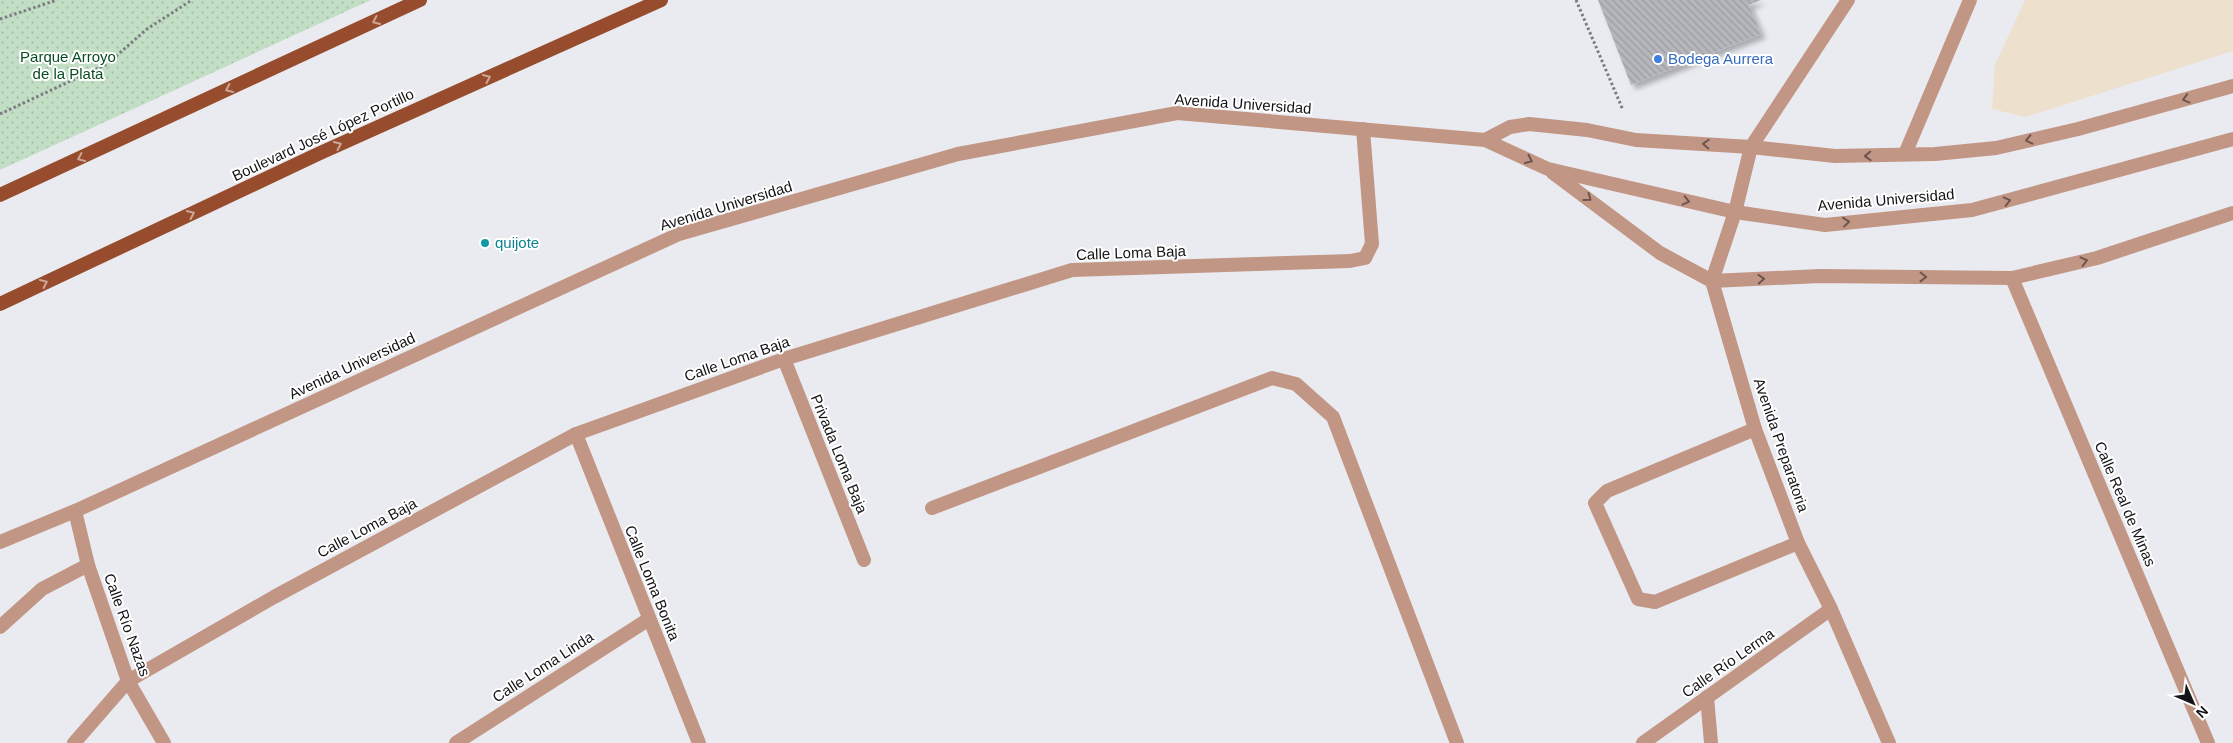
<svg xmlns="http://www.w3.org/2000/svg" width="2233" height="743" viewBox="0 0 2233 743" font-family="Arial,sans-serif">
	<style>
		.education { fill: #ede0cc }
		.park { fill: url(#park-dots) }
		.building { fill: url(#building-back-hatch); filter: url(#shadow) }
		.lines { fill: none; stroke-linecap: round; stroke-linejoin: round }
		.path { stroke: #7c7c80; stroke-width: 3; stroke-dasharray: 2.5 2.5; stroke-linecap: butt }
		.service { stroke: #c29685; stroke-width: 14 }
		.minor { stroke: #c29685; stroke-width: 14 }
		.tertiary { stroke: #c29685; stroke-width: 14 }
		.primary { stroke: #974d2d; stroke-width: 14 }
		.oneway { stroke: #cba696 }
		.oneway2 { stroke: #6b554e }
		.shop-dot { fill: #3f7fe0; stroke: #fff; stroke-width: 2 }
		.culture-dot { fill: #0f9aa8; stroke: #fff; stroke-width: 2 }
		.labels { text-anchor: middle; stroke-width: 4; stroke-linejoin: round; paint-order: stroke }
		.park-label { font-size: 15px; fill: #084d20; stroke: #fff }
		.shop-label { font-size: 15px; fill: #366cbe; stroke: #fff; text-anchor: start }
		.street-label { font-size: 15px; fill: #141416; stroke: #fff }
		.culture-label { font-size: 15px; fill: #0d838f; stroke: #fff; text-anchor: start }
	</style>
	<defs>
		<pattern id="park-dots" width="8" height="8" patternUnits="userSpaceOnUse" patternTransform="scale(1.25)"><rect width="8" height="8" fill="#c2dfc6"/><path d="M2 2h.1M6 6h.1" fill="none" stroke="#a6bea9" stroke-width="1.8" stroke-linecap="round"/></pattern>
		<pattern id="building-back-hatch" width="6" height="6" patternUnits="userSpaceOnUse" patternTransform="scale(1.25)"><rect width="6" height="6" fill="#b6b7bc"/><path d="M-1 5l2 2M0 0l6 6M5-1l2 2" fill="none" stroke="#9c9ca1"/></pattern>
		<filter id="shadow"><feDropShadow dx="4.5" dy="4.5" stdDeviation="2.5" flood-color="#0004"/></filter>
	</defs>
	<rect width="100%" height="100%" fill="#eaebf0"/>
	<path class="education" d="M2025,0H2233V51L2026,117L1992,109L1995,65Z"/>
	<path class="park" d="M0,0H371L0,170Z"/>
	<path class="building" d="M1598,0H1761L1749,5L1761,34L1631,85Z"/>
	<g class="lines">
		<g class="path">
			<path d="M1576,0L1623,110"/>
			<path d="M0,19L57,0"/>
			<path d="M0,114L107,64L147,29L192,0"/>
		</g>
		<g class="service">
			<path d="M1751,147L1848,0"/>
			<path d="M1755,429L1607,491L1595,503L1638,599L1655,602L1798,543"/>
			<path d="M932,508L1272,378L1296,384L1333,417L1457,743"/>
		</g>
		<g class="minor">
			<path d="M1751,147L1735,212L1712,281L1755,429L1798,543L1831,609L1889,743"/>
			<path d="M1905,154L1970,0"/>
			<path d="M2012,278L2208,743"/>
			<path d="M1712,281L1820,276L2012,278L2097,258L2233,213"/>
			<path d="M784,359L864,560"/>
			<path d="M576,434L699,743"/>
			<path d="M75,511L88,565L128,681L164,743"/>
			<path d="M0,627L42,589L88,565"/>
			<path d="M1707,697L1711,743"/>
			<path d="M74,743L128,681L274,597L576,434L784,359L1072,270L1350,261L1365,258L1372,244L1363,129"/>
			<path d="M456,743L649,619"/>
			<path d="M1643,743L1831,609"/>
		</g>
		<g class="tertiary">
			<path d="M1485,140L1510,127L1529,124L1587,130L1636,140L1751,147L1835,156L1935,154L1996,148L2078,129L2233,86"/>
			<path d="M1553,173L1660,253L1712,281"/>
			<path d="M0,542L75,511L679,234L958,154L1177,113L1485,140L1548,169L1735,212L1825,225L1972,210L2233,139"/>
		</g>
		<g class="primary">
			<path d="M0,195L420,0"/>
			<path d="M0,304L318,154L661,0"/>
		</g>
	</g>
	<defs><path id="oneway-chevron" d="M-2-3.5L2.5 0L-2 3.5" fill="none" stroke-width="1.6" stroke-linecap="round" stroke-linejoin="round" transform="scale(1.25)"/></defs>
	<g class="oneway">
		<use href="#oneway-chevron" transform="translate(376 21) rotate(155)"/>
		<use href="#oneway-chevron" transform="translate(487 78) rotate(-24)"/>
		<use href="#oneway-chevron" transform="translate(229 89) rotate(155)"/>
		<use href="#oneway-chevron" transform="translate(338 145) rotate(-24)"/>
		<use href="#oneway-chevron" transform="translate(81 158) rotate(155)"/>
		<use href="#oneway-chevron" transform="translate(191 214) rotate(-25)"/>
		<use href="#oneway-chevron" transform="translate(44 283) rotate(-25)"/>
	</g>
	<g class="oneway2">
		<use href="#oneway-chevron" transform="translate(2186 99) rotate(165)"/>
		<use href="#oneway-chevron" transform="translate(2029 140) rotate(167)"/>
		<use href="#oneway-chevron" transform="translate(1706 144) rotate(-177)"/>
		<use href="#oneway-chevron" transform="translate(1868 156) rotate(178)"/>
		<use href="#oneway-chevron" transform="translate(1529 160) rotate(25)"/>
		<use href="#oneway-chevron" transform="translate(1588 198) rotate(36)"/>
		<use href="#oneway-chevron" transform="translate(1686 201) rotate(13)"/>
		<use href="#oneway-chevron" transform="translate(2007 201) rotate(-15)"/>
		<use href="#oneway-chevron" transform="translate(1846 222) rotate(-6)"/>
		<use href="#oneway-chevron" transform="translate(2084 261) rotate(-14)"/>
		<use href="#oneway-chevron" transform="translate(1923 277) rotate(1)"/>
		<use href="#oneway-chevron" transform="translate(1761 279) rotate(-3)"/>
	</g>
	<circle class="shop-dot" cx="1658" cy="59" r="5"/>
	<circle class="culture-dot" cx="485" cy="243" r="5"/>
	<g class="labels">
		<g class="park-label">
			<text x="68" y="62">Parque Arroyo<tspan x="68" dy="17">de la Plata</tspan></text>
		</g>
		<g class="shop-label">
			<text x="1668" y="64">Bodega Aurrera</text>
		</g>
		<g class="street-label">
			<text transform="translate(1243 104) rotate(4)" y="5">Avenida Universidad</text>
			<text transform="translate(323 135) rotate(-25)" y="5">Boulevard José López Portillo</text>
			<text transform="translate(1886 200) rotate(-5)" y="5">Avenida Universidad</text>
			<text transform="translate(726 206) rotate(-17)" y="5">Avenida Universidad</text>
			<text transform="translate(1131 253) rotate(-2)" y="5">Calle Loma Baja</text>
			<text transform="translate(737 359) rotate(-19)" y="5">Calle Loma Baja</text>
			<text transform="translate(352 366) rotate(-25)" y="5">Avenida Universidad</text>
			<text transform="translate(1781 445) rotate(71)" y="5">Avenida Preparatoria</text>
			<text transform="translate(839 454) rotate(68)" y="5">Privada Loma Baja</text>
			<text transform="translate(2125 504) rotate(67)" y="5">Calle Real de Minas</text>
			<text transform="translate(367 528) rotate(-28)" y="5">Calle Loma Baja</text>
			<text transform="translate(652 583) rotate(68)" y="5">Calle Loma Bonita</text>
			<text transform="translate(127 625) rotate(70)" y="5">Calle Río Nazas</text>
			<text transform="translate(1728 663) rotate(-35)" y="5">Calle Río Lerma</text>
			<text transform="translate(543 667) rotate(-33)" y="5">Calle Loma Linda</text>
		</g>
		<g class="culture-label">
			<text x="495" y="248">quijote</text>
		</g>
	</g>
	<g transform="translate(2193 703) rotate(135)" stroke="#ffffff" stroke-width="4" paint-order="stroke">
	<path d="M0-4L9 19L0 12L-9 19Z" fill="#141416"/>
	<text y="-8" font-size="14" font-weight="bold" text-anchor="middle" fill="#141416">N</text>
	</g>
</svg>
